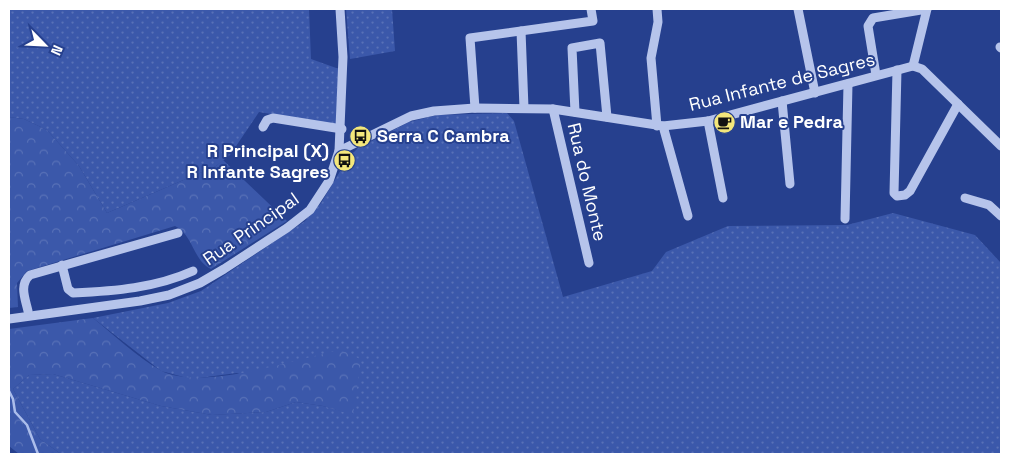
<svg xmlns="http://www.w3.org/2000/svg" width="1010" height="463" viewBox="0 0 1010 463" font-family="'Space Grotesk',sans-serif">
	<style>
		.grass { fill: url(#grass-dots) }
		.forest { fill: url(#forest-crowns) }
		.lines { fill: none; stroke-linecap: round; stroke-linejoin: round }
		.stream { stroke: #abbdeb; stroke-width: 2.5 }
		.minor { stroke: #b6c4eb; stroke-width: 9 }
		.labels { text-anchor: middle; stroke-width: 4; stroke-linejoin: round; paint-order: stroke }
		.street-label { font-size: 18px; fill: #fff; stroke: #26408e }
		.poi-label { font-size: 18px; font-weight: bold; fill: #fff; stroke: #26408e; text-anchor: start }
	</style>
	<defs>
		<pattern id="grass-dots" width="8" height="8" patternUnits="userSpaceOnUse" patternTransform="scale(1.25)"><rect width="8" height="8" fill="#3b58aa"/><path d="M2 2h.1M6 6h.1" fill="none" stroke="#5871b7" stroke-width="1.8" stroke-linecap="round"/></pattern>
		<pattern id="forest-crowns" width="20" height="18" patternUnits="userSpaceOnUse" patternTransform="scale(1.25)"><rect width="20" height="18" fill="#3b58aa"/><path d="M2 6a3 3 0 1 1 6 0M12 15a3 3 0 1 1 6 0" fill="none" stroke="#5871b7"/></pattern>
	</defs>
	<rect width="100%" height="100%" fill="#26408e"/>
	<g class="grass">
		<path d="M9,9H309L311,59L339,69L336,125L259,112L230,155L216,166L107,213L79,166L47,130L24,119L9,117Z"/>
		<path d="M346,9H392L395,51L350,59Z"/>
		<path d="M507,113L514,121L563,297L652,271L666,252L728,226L847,225L893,213L975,235L1001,263V454H61L40,439L13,389L29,375L53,374L161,406L212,415L266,412L296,402L323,406L353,414L237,373L191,379L161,371L93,318L168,303L201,291L305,221L321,203L348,158L358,148L409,122L437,115Z"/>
	</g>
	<g class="forest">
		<path d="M9,117L24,119L47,130L79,166L107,213L216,166L223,160L287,221L211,269C193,261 193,234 175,226L27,271L17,283L18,307L9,308Z"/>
		<path d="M93,318C114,335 137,357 160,370C198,392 293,360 336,351L348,352L361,360L353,415L323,406L296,402L266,412L212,415L161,406L53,374L29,375L13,389L40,439L61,454H19L9,446V329Z"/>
	</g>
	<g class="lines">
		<path class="stream" d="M9,391L13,399L15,412L27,425L38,454"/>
		<g class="minor">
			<path d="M798,9L815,93"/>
			<path d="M521,31L524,108"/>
			<path d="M1000,47L1001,48"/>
			<path d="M913,66L927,9"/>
			<path d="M897,70L894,193L897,196L905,195L910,191L958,104"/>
			<path d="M876,75L868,26L873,18L927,9"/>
			<path d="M782,101L790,184"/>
			<path d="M475,108L470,38L593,21L591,9"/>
			<path d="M553,109L589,263"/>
			<path d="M575,112L572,48L600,43L607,117"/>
			<path d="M708,121L723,198"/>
			<path d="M657,126L651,58L658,22L657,9"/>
			<path d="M663,126L688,216"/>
			<path d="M263,127L267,120L273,118L342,129"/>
			<path d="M339,151L411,116L434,111L475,108L553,109L663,126L708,121L913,66L922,69L1001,146"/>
			<path d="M965,198L989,205L1001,216"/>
			<path d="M845,219L848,84"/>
			<path d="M62,265L68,289L73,293C115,291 155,288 193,271"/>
			<path d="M28,311C25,298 19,285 30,275L178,233"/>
			<path d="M9,319L140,301L169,295L200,283L224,269L287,228L310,210L329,181L339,151L343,57L340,9"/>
		</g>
	</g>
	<defs>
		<symbol id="cafe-disc" viewBox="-11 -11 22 22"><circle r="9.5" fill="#f4e77b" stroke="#26408e"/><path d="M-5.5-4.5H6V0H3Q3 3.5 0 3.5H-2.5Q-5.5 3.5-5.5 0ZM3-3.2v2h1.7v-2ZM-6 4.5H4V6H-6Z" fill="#111"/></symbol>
		<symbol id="bus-disc" viewBox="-11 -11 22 22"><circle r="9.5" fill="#f4e77b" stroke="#26408e"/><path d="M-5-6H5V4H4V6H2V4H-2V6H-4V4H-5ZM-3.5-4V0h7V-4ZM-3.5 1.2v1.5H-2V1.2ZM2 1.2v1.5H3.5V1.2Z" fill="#111"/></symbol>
	</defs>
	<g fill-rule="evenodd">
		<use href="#cafe-disc" x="712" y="110" width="25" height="25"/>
		<use href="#bus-disc" x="348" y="124" width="25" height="25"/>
		<use href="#bus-disc" x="332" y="148" width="25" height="25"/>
	</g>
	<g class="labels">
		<g class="street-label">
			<text transform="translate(782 82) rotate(-14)" y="6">Rua Infante de Sagres</text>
			<text transform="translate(587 182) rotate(77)" y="6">Rua do Monte</text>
			<text transform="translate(251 229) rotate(-35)" y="6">Rua Principal</text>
		</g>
		<g class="poi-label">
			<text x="740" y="128">Mar e Pedra</text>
			<text x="377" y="142">Serra C Cambra</text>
			<text x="329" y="157" text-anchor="end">R Principal (X)<tspan x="329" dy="21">R Infante Sagres</tspan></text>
		</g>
	</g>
	<rect width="1010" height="463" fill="none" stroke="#ffffff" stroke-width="20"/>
	<g transform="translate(45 45) rotate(114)" stroke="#26408e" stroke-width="4" paint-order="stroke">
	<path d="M0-4L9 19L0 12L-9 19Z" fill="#ffffff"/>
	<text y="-8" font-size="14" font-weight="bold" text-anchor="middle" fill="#ffffff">N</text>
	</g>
</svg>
